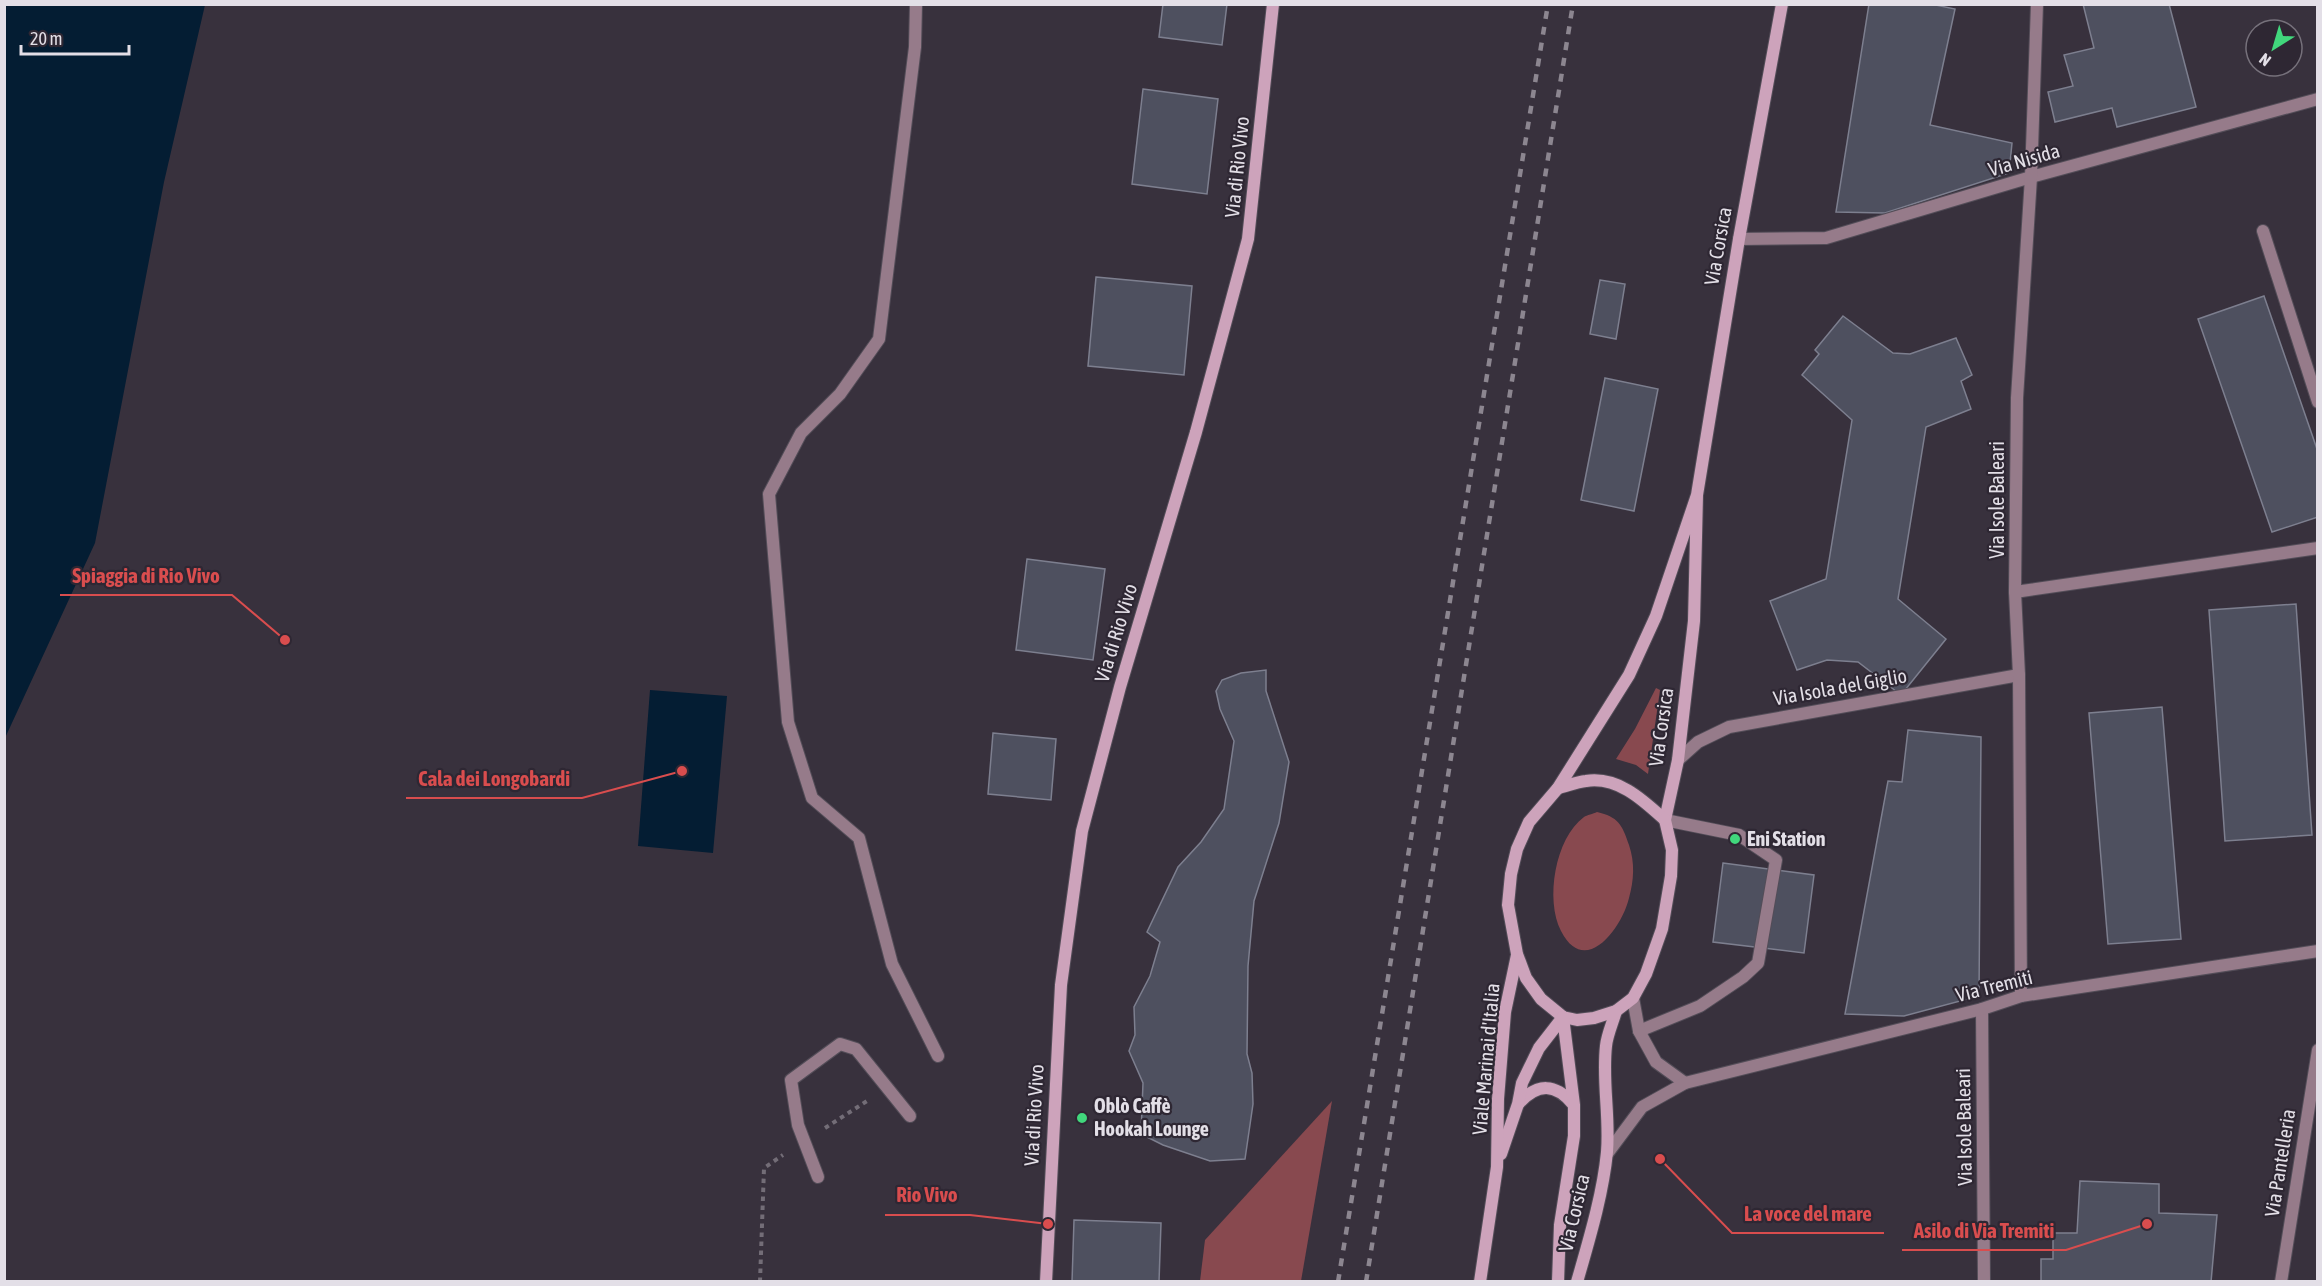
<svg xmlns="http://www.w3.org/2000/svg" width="2322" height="1286" viewBox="0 0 2322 1286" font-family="'Asap Condensed',sans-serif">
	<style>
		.green { fill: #88494f }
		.water { fill: #041d33 }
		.building { fill: #4e505f; stroke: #7d7f8f; stroke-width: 1.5 }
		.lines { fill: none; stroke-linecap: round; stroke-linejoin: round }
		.lane-casing { stroke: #534d58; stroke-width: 14 }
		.street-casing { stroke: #534d58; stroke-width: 14 }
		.secondary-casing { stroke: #534d58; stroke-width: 14 }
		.path { stroke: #736d77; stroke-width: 4; stroke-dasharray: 4.5 4.5; stroke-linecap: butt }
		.lane { stroke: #967b8a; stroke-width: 12 }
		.street { stroke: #967b8a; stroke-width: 12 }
		.secondary { stroke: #cda3bb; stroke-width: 12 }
		.rail { stroke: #8c8690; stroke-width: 4.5; stroke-dasharray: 8 8; stroke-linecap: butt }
		.poi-dot { fill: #41d77c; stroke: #2e2733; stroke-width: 2 }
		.labels { text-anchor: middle; stroke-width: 4.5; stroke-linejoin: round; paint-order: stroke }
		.street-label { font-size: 20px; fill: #e3dfe7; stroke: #2e2733 }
		.poi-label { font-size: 20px; font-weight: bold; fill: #e3dfe7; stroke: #2e2733; text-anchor: start }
		.leader { fill: none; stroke: #d94d4e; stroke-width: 2 }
		.callout-dot { fill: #d94d4e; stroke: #2e2733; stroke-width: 2 }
		.callout-label { font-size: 21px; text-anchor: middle; font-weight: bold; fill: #d94d4e; stroke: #2e2733; stroke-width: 4.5; stroke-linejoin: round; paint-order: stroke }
	</style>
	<rect width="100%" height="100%" fill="#38313d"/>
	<g class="green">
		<path d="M1656,688L1660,690L1648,774L1636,765L1616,759L1635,729Z"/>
		<path d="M1597,812C1618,817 1622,824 1629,845C1635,863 1634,880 1629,898C1622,928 1585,978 1561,931C1545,900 1555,838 1584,817C1587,815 1593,814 1597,812Z"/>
		<path d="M1332,1101L1301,1281H1200L1205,1240Z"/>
	</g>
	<g class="water">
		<path d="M5,4L205,5L164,182L95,543L5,738Z"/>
		<path d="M650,690L727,696L713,853L638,846Z"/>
	</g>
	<g class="building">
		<path d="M1163,4H1227L1222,45L1159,37Z"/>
		<path d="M1869,4H1931L1955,9L1930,125L2012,143L2009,173L1885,213L1836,212Z"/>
		<path d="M2083,4H2169L2196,107L2117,127L2112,108L2055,122L2048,92L2073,86L2064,55L2094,48Z"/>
		<path d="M1143,89L1218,99L1207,194L1132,184Z"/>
		<path d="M1096,277L1192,286L1184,375L1088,366Z"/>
		<path d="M1600,280L1625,284L1616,339L1590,334Z"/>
		<path d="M2264,296L2318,452V517L2272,532L2198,319Z"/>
		<path d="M1843,316L1893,353L1910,354L1956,338L1972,375L1961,381L1971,409L1926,427L1898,599L1946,639L1901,695L1858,662L1827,660L1797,670L1770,601L1826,579L1852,420L1802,375L1819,354L1815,350Z"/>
		<path d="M1605,378L1658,389L1634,511L1581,500Z"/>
		<path d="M1027,559L1105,569L1093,660L1016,650Z"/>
		<path d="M2296,604L2312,835L2225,841L2209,610Z"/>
		<path d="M1266,670V691L1289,762L1279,823L1254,901L1248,966L1247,1054L1252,1073L1253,1104L1245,1159L1210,1161L1163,1145L1141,1134L1143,1083L1129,1051L1135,1035L1134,1007L1150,976L1160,942L1147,932L1178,867L1201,842L1224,809L1234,741L1220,709L1216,691L1222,680L1241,673Z"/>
		<path d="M2162,707L2181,939L2108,944L2089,713Z"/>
		<path d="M1908,730L1981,737L1979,996L1904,1016L1845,1014L1888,781L1902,782Z"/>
		<path d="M993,733L1056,739L1051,800L988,794Z"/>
		<path d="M1723,863L1814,875L1804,953L1713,942Z"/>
		<path d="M2080,1181L2159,1184V1213L2217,1215L2211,1282H2041V1259H2053V1233H2077Z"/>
		<path d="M1074,1220L1161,1223L1159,1282H1072Z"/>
	</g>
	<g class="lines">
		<defs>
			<g id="lane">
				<path d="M1639,1031L1700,1006L1743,977L1758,963L1776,860L1739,835L1665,820"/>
				<path d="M818,1177L798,1125L791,1080L840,1044L856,1049L910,1116"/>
			</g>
			<g id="street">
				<path d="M916,4L915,47L879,339L840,394L801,433L769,494L788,722L812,798L859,838L892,964L938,1056"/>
				<path d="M2263,231L2318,402"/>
				<path d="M1739,239L1826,238L2031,177L2318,99"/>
				<path d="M2015,592L2318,548"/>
				<path d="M1678,760L1698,742L1729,727L2019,675"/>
				<path d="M2021,996L2019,675L2015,592L2017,398L2031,177L2037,4"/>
				<path d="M1633,998L1639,1031L1656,1062L1685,1083"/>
				<path d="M1982,1009L1984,1282"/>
				<path d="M1607,1154L1642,1107L1685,1083L1982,1009L2021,996L2318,951"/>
				<path d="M2281,1282L2318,1050"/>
			</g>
			<g id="secondary">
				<path d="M1697,495L1656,616L1629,675L1558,788L1529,822L1517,849L1511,874L1508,905L1517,954L1526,978L1541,999L1563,1017L1577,1020L1594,1018L1616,1011L1633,998L1646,974L1662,929L1671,876L1672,850L1665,820L1678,760L1694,621L1697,495L1739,239L1782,4"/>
				<path d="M1558,788C1567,786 1576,782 1586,781C1618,776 1643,800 1665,820"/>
				<path d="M1519,1103C1538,1083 1555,1083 1573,1104"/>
				<path d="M1501,1154L1518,1104L1522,1083L1539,1048L1563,1017"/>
				<path d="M1046,1282L1061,985L1082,831L1120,687L1196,432L1248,239L1273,4"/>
				<path d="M1480,1282L1497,1167L1498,1099L1505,1012L1517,955"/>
				<path d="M1558,1282L1560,1225L1574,1136V1105L1563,1017"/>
				<path d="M1577,1282C1589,1240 1603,1194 1607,1152C1610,1116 1602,1082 1606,1046C1607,1035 1613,1022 1616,1011"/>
			</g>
		</defs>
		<use href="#lane" class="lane-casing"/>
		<use href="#street" class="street-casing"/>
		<use href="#secondary" class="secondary-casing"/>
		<g class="path">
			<path d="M825,1128L867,1101"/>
			<path d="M760,1282L764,1168L783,1155"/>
		</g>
		<use href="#lane" class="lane"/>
		<use href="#street" class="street"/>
		<use href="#secondary" class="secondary"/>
		<g class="rail">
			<path d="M1338,1282L1548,4"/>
			<path d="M1366,1282L1573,4"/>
		</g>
	</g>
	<g class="poi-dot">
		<circle cx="1735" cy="839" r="6"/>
		<circle cx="1082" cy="1118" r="6"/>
	</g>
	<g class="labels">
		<g class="street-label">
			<text transform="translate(2024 160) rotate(-16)" y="7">Via Nisida</text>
			<text transform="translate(1237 167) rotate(-84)" y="7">Via di Rio Vivo</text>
			<text transform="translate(1718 246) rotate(-80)" y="7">Via Corsica</text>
			<text transform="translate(1997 500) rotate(-90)" y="7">Via Isole Baleari</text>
			<text transform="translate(1116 633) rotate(-73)" y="7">Via di Rio Vivo</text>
			<text transform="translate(1840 687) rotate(-10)" y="7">Via Isola del Giglio</text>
			<text transform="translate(1661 727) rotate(-82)" y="7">Via Corsica</text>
			<text transform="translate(1994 986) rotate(-14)" y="7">Via Tremiti</text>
			<text transform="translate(1486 1059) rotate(-85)" y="7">Viale Marinai d'Italia</text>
			<text transform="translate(1034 1115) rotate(-87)" y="7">Via di Rio Vivo</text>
			<text transform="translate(1964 1127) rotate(-91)" y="7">Via Isole Baleari</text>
			<text transform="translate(2280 1163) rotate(-81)" y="7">Via Pantelleria</text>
			<text transform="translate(1574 1213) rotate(-77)" y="7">Via Corsica</text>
		</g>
		<g class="poi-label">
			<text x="1747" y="846">Eni Station</text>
			<text x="1094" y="1113">Oblò Caffè<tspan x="1094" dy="23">Hookah Lounge</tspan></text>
		</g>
	</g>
	<path class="leader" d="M285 640L232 595H60M682 771L582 798H406M1048 1224L970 1215H885M1660 1159L1732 1233H1884M2147 1224L2066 1250H1902"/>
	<g class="callout-dot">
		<circle cx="285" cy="640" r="6"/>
		<circle cx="682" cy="771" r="6"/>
		<circle cx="1048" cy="1224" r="6"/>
		<circle cx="1660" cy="1159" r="6"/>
		<circle cx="2147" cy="1224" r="6"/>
	</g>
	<g class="callout-label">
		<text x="146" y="583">Spiaggia di Rio Vivo</text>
		<text x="494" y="786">Cala dei Longobardi</text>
		<text x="927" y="1202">Rio Vivo</text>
		<text x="1808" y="1221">La voce del mare</text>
		<text x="1984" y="1238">Asilo di Via Tremiti</text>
	</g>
	<rect width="2322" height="1286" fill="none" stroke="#e3dfe7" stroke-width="12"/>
	<g transform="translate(2274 48) rotate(217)"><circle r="28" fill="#2e2733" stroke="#76717b" stroke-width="1.5"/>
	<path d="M0-4.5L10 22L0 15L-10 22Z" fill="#41d77c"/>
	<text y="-9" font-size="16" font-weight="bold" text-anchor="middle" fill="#e3dfe7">N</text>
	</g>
	<path d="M21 45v9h108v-9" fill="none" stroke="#e3dfe7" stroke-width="3"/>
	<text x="30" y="45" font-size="18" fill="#e3dfe7" stroke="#2e2733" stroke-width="4.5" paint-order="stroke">20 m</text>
</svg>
